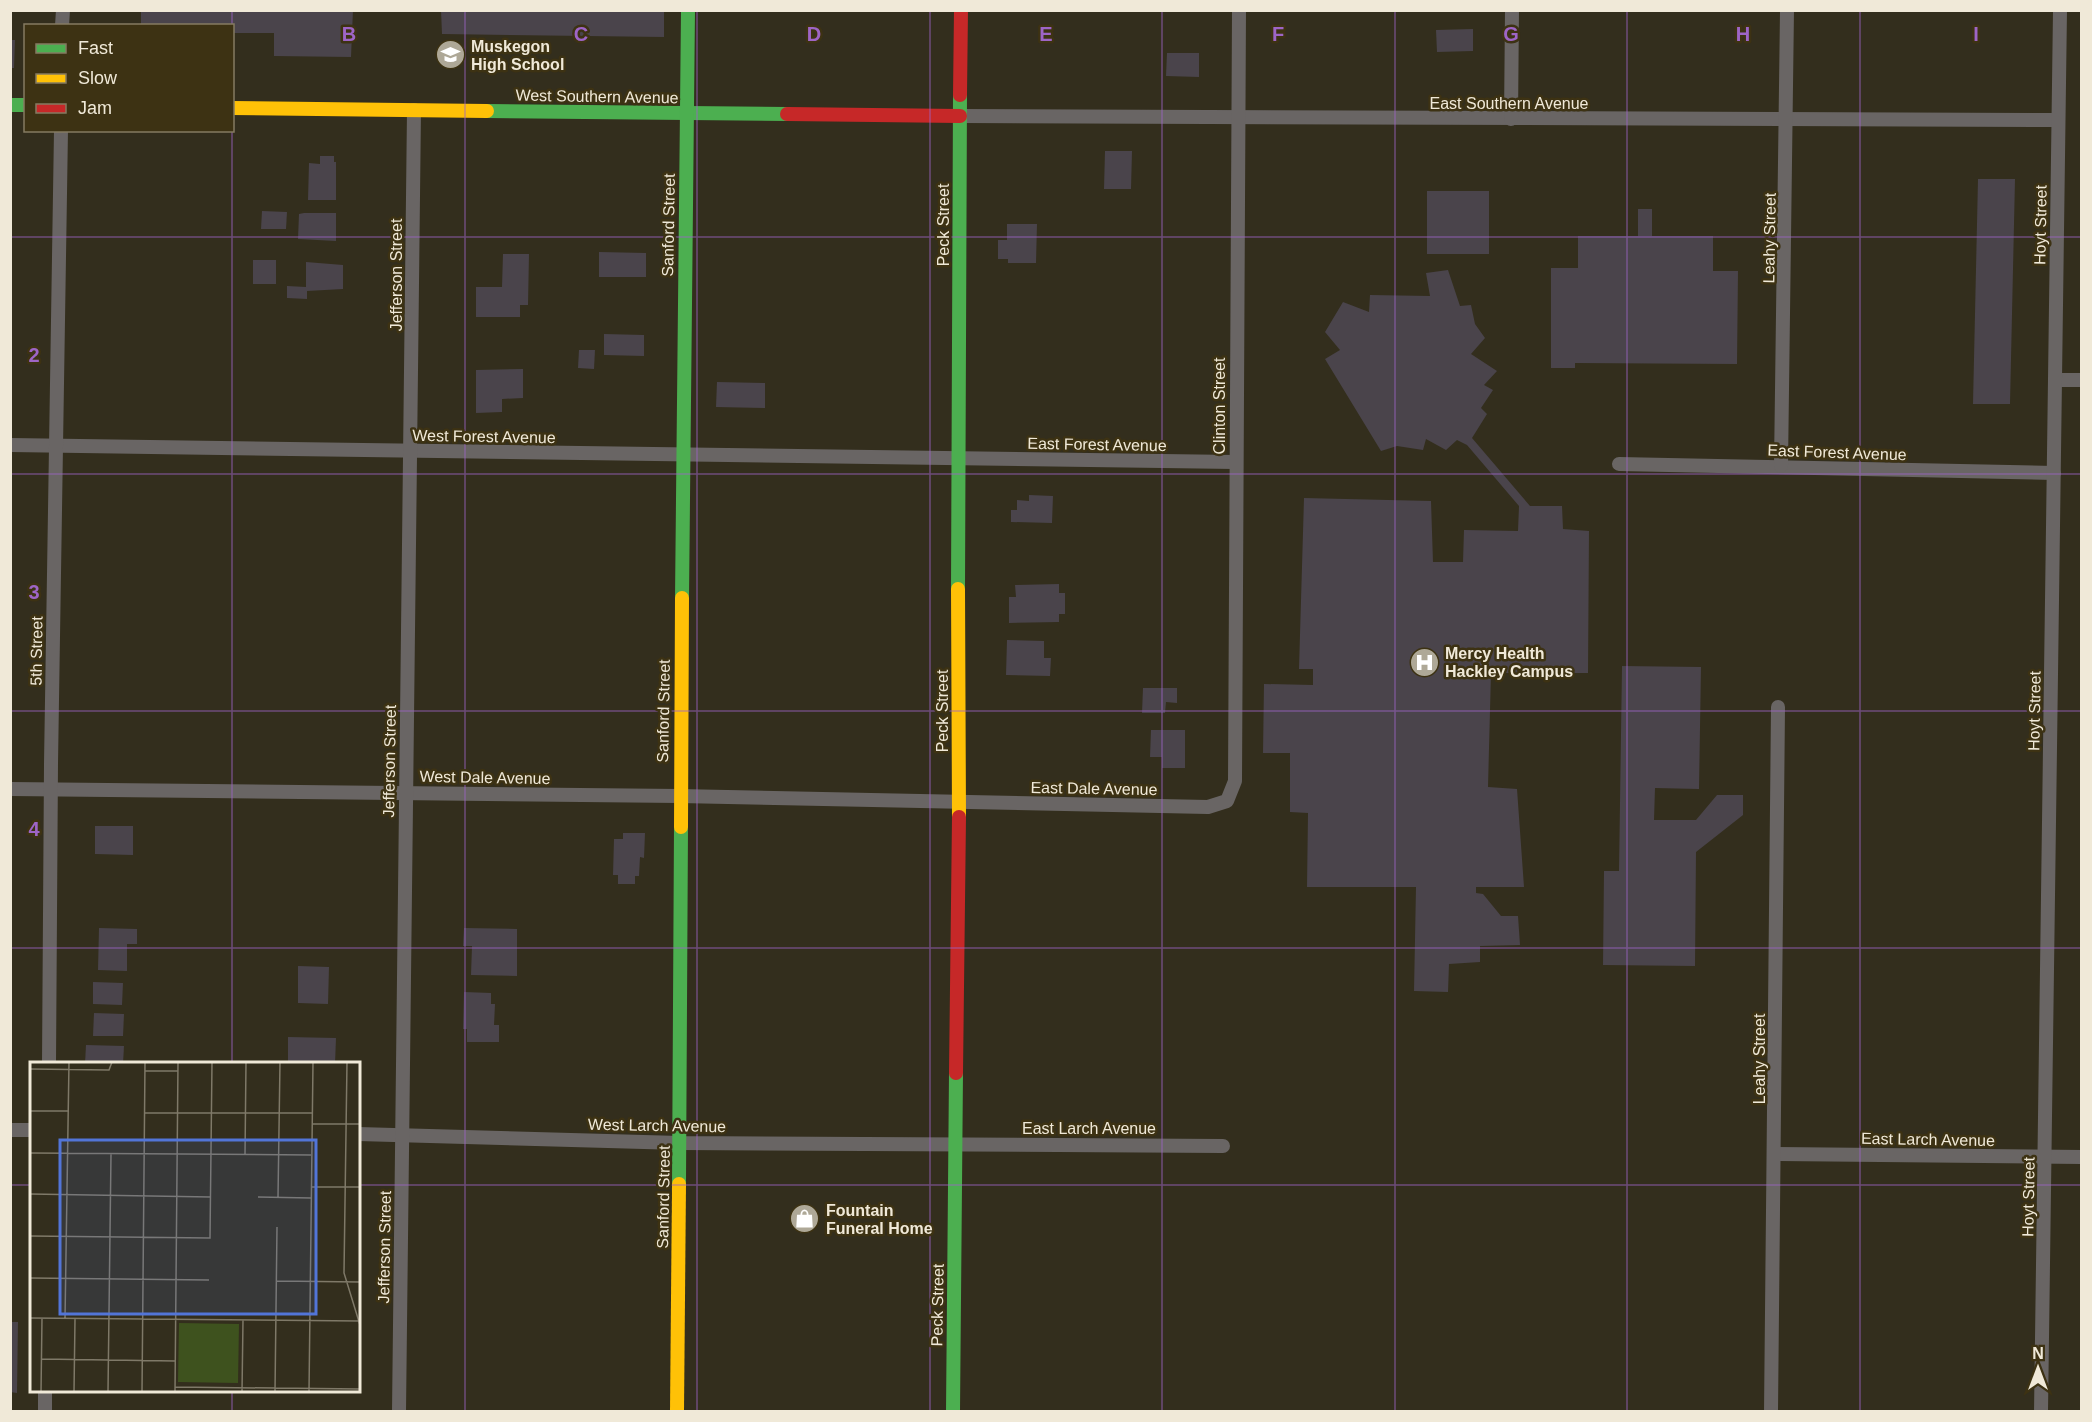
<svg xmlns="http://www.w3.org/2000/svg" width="2092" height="1422" viewBox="0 0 2092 1422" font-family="Arial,sans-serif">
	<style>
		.building { fill: #4a444b }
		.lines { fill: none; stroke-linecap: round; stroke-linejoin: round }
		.street { stroke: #696564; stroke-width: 14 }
		.fast { stroke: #4caf50; stroke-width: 14 }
		.slow { stroke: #ffc107; stroke-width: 14 }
		.jam { stroke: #c62828; stroke-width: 14 }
		.grid { fill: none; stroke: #9e65c6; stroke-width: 1.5; stroke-opacity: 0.55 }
		.labels { text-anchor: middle; stroke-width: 5; stroke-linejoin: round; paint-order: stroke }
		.poi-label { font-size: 16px; font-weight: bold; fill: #f0e9d8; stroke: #3d3213; text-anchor: start }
		.street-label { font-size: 16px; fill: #f0e9d8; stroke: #3d3213 }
		.inset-road { fill: none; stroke: #7f7968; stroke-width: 1.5 }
		.view { fill: #5275d8; fill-opacity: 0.15; stroke: #5275d8; stroke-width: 3 }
		.inset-edge { fill: none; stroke: #f0e9d8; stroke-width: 3 }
		.grid-label { font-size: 20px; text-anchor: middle; font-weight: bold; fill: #9e65c6; stroke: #3d3213; stroke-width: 5; stroke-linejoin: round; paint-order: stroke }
	</style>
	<rect width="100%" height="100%" fill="#332e1d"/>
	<g class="building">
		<path d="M141,10H353L351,57L274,56V33H232V26H141Z"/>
		<path d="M441,10H664V37L442,34Z"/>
		<path d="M1473,29V51L1437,52L1436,30Z"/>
		<path d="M10,40H15L14,68H10Z"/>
		<path d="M1167,53H1199V77L1166,76Z"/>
		<path d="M1105,151H1132L1131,189H1104Z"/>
		<path d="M320,156H334V162H336V200H308L309,163L320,164Z"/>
		<path d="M1978,179H2015L2010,404H1973Z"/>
		<rect x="1427" y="191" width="62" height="63"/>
		<path d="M1638,209H1652V236H1713V271H1738L1737,364L1575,363V368H1551V268H1578V236H1638Z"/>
		<path d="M262,211L287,212L286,229H261Z"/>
		<path d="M304,213H336V241L298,239L299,214Z"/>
		<path d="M1007,224H1037L1036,263H1008V259H998V240H1007Z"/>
		<path d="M599,252L646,253V277H599Z"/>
		<path d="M503,254H529L528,305H520V317H476V287H502Z"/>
		<rect x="253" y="260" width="23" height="24"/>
		<path d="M306,262L343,265V289L307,291V299L287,298V286L306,287Z"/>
		<path d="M1448,270L1460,306L1471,305L1475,324L1485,338L1471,354L1497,371L1484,385L1493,390L1481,408L1487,414L1472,438L1530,506H1562L1563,529L1589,531L1588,673H1491L1488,787L1517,789L1524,887H1476V893L1483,894L1501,916H1518L1520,945L1480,946V962L1449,964L1448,992L1414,991L1416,887H1307L1308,813L1290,812V753H1263L1264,684L1313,685V669H1299L1304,498L1431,501L1433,562H1463L1464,530L1518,531L1519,506L1467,445L1457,440L1446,450L1426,439L1423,450L1397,446L1381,451L1325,359L1340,350L1325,332L1343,302L1369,312L1370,295L1430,296L1426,273Z"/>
		<path d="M604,334L644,335V356L604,355Z"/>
		<path d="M579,350H595L594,369L578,368Z"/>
		<path d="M523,369V398L502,399V412L476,413V370Z"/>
		<path d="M717,382L765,383V408L716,407Z"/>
		<path d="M1029,495L1053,496L1052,523L1011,522V510H1017V500L1029,501Z"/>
		<path d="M1059,584V593H1065V614H1059V622L1009,623V597H1016L1015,585Z"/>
		<path d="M1007,640L1044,641V658H1051L1050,676L1006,675Z"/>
		<path d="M1622,666L1701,667L1699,789L1655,788L1654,820H1696L1717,795H1743V815L1696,852L1695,966L1603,965L1604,871H1619Z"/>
		<path d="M1143,688H1177V703L1166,702L1165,713H1142Z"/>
		<path d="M1151,730H1185V768H1162V757H1150Z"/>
		<path d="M95,826H133V855L95,854Z"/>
		<path d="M623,833H645L644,858L640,857L639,876H635V884H618V875H613L614,839H623Z"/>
		<path d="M99,928L137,929V944H127V971L98,970Z"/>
		<path d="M464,928L517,929V976L471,975L472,946H463Z"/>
		<path d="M298,966L329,967L328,1004L298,1003Z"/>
		<path d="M93,982L123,983L122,1005L93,1004Z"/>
		<path d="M464,992L491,993V1004H495L494,1025H499V1042H467V1029H463Z"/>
		<path d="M94,1013L124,1014L123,1036H93Z"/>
		<path d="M288,1037L336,1038L335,1064H288Z"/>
		<path d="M86,1045L124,1046L123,1064H85Z"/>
		<path d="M10,1322H18L17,1393L10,1392Z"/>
	</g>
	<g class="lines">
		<g class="street">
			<path d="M62,26L63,10"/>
			<path d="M960,116L2058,120"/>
			<path d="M1511,119L1512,10"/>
			<path d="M2055,380H2082"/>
			<path d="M10,445L1235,462"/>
			<path d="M1619,464L2054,473"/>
			<path d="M1781,466L1787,10"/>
			<path d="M10,789L679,796L1208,807L1227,801L1235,781L1239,10"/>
			<path d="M49,1064L51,764L61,130"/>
			<path d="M10,1130H32"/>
			<path d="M358,1134L680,1143L1223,1146"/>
			<path d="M1775,1154L2082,1157"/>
			<path d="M45,1412V1390"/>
			<path d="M399,1412L414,110"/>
			<path d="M1771,1412L1778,707"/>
			<path d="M2041,1412L2060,10"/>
		</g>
		<g class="fast">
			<path d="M10,105H26"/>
			<path d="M487,111L787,114"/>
			<path d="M958,589L960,95"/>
			<path d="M682,598L688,10"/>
			<path d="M679,1184L681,827"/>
			<path d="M953,1412L956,1073"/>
		</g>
		<g class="slow">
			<path d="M232,108L487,111"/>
			<path d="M958,589L959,817"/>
			<path d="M681,827L682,598"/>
			<path d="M677,1412L679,1184"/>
		</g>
		<g class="jam">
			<path d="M960,95L961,10"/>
			<path d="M787,114L960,116"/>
			<path d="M956,1073L959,817"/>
		</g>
	</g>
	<path class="grid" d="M232,10V26M465,10V1412M697,10V1412M930,10V1412M1162,10V1412M1395,10V1412M1627,10V1412M1860,10V1412M232,130V1064M10,237H2082M10,474H2082M10,711H2082M10,948H2082M10,1185H32M358,1185H2082M232,1390V1412"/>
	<defs>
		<symbol id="school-disc" viewBox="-11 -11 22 22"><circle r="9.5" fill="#aea897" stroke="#3d3213"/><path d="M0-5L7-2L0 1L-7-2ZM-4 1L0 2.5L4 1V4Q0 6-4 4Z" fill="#fff"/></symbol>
		<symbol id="hospital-disc" viewBox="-11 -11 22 22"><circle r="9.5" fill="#aea897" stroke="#3d3213"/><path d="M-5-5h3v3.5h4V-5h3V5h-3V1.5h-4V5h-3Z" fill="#fff"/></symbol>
		<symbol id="shop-disc" viewBox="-11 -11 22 22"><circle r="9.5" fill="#aea897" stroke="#3d3213"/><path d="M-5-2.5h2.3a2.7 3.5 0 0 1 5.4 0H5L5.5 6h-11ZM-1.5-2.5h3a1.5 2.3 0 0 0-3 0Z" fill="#fff"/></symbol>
	</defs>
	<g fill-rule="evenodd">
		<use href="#school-disc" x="434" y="38" width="33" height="33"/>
		<use href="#hospital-disc" x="1408" y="646" width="33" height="33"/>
		<use href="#shop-disc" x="788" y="1202" width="33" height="33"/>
	</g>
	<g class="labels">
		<g class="poi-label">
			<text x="471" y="52">Muskegon<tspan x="471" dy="18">High School</tspan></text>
			<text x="1445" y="659">Mercy Health<tspan x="1445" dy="18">Hackley Campus</tspan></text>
			<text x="826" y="1216">Fountain<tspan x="826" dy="18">Funeral Home</tspan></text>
		</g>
		<g class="street-label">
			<text transform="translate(597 96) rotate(1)" y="6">West Southern Avenue</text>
			<text x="1509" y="109">East Southern Avenue</text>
			<text transform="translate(668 225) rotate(-89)" y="6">Sanford Street</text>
			<text transform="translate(943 225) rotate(-90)" y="6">Peck Street</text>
			<text transform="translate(2040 225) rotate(-89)" y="6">Hoyt Street</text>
			<text transform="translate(1769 238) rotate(-89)" y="6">Leahy Street</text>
			<text transform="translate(396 275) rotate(-90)" y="6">Jefferson Street</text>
			<text transform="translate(1219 406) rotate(-90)" y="6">Clinton Street</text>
			<text transform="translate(484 436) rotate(1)" y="6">West Forest Avenue</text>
			<text transform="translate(1097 444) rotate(1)" y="6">East Forest Avenue</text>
			<text transform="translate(1837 452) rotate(2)" y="6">East Forest Avenue</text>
			<text transform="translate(36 651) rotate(-89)" y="6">5th Street</text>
			<text transform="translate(663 711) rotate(-89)" y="6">Sanford Street</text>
			<text transform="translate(942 711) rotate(-90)" y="6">Peck Street</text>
			<text transform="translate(2034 711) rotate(-89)" y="6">Hoyt Street</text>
			<text transform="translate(389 761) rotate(-89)" y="6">Jefferson Street</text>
			<text transform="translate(485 777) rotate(1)" y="6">West Dale Avenue</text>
			<text transform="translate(1094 788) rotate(1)" y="6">East Dale Avenue</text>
			<text transform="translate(1759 1059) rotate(-90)" y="6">Leahy Street</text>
			<text transform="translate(657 1125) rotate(1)" y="6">West Larch Avenue</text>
			<text x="1089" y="1134">East Larch Avenue</text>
			<text transform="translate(1928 1139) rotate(1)" y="6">East Larch Avenue</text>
			<text transform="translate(663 1197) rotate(-89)" y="6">Sanford Street</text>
			<text transform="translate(2028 1197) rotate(-89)" y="6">Hoyt Street</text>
			<text transform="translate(384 1247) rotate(-89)" y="6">Jefferson Street</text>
			<text transform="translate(937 1305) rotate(-89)" y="6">Peck Street</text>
		</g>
	</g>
	<g transform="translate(30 1062)">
		<rect width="330" height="330" fill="#332e1d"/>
		<path d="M149,261L209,262L208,321L148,320Z" fill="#3e521e"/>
		<path class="inset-road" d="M317,0L314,211L330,263M0,7L79,8L82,0M115,9H148M0,49H38M115,51H282M282,62H330M0,91L281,93M215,93L216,0M281,125H330M0,132L181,135M228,135L281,136M248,135L250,0M0,174L180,176L182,0M0,216L179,218M247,219L330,220M0,256L330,259M35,257L39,0M11,297L146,299M145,325L330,327M11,330L12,256M44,330L45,257M78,330L81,92M112,330L115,0M145,330L148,0M212,330L213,258M245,330L247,165M279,330L283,0"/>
		<path class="view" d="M30,78H286V252H30Z"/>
		<rect width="330" height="330" class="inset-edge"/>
	</g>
	<g class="grid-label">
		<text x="349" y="41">B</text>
		<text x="581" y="41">C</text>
		<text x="814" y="41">D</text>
		<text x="1046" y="41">E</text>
		<text x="1278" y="41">F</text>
		<text x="1511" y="41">G</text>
		<text x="1743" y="41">H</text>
		<text x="1976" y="41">I</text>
		<text x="34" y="362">2</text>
		<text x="34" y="599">3</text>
		<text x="34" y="836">4</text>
	</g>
	<rect width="2092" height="1422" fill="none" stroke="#f0e9d8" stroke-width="24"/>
	<rect x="24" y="24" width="210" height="108" fill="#3d3213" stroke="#857b62" stroke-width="1.5"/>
	<rect x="36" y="44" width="30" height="9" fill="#4caf50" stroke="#857b62" stroke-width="1.5"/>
	<text x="78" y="54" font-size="18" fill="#f0e9d8">Fast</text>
	<rect x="36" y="74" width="30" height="9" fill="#ffc107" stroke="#857b62" stroke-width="1.5"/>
	<text x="78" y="84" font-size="18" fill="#f0e9d8">Slow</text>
	<rect x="36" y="104" width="30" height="9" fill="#c62828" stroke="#857b62" stroke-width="1.5"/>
	<text x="78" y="114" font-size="18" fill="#f0e9d8">Jam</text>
	<g transform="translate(2038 1368)" stroke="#3d3213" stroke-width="4.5" paint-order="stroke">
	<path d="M0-4.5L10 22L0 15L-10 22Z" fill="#f0e9d8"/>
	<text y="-9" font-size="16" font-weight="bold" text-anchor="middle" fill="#f0e9d8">N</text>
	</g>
</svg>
